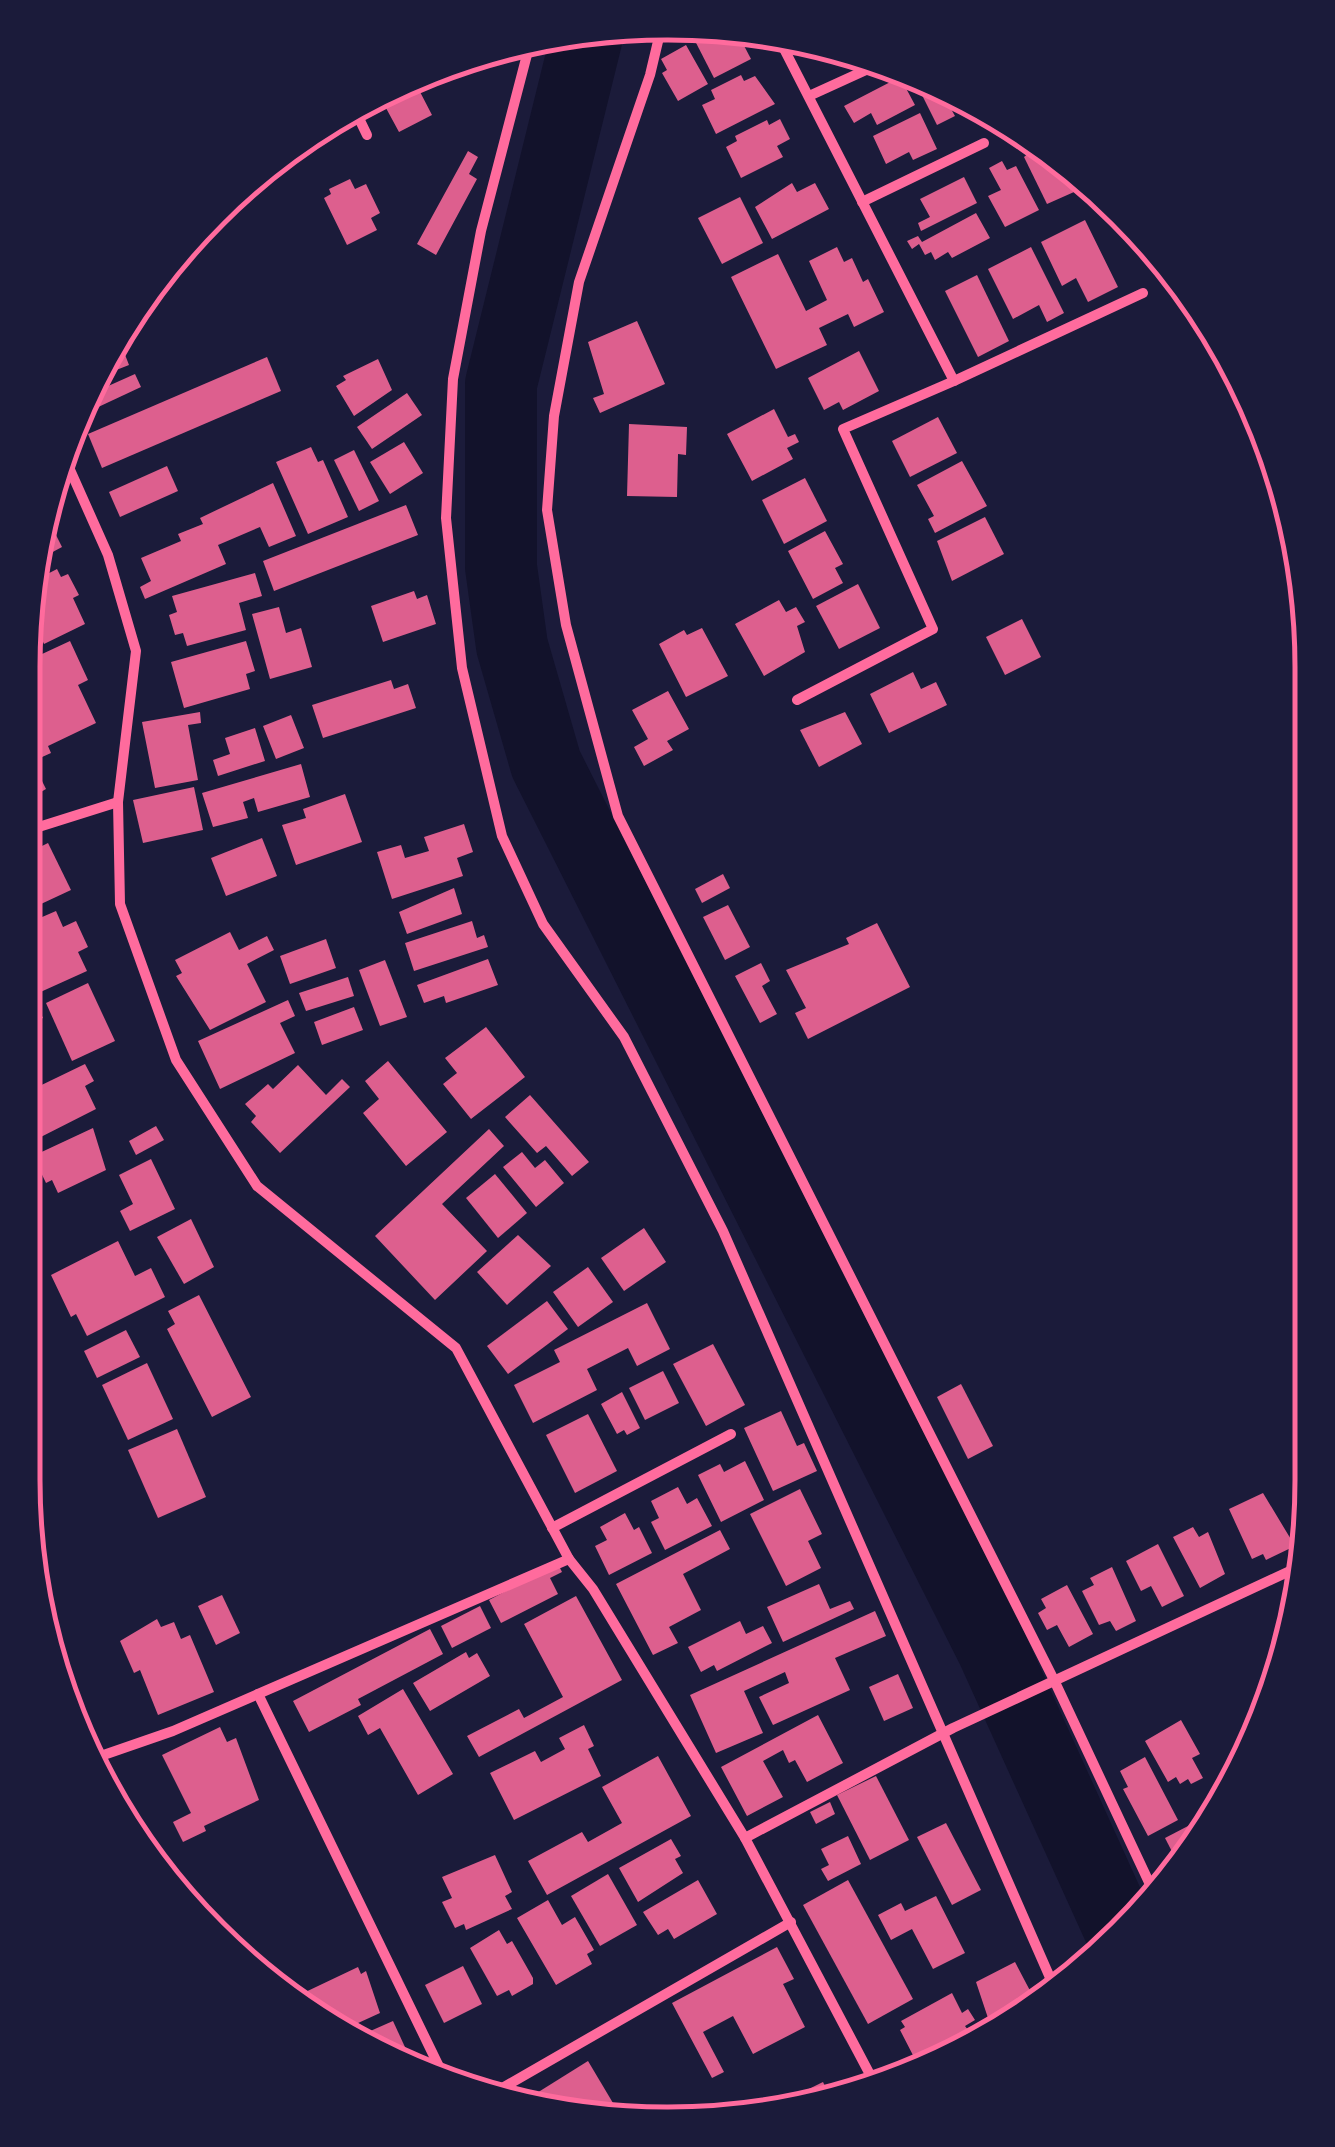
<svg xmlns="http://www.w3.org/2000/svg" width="1335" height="2147" viewBox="0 0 1335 2147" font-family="Karla,sans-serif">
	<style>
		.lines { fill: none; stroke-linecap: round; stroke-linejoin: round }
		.river { stroke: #12122b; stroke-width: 72 }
		.building { fill: #dd5f8e }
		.minor { stroke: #ff6b9d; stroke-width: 10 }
		.rim { fill: none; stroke: #ff6b9d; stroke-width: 5 }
	</style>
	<rect width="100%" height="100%" fill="#1b1b3a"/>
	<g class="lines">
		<path class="river" d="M589,28L501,384V567L512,646L546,764L992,1648L1119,1928"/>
	</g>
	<g class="building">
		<path d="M692,35L740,38L751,59L714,78Z"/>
		<path d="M800,42L835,45L840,47L818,59L811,44L804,48Z"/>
		<path d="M686,45L708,84L678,101L662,73L667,70L661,59Z"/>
		<path d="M741,75L744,81L755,76L775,104L716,134L702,105L715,99L711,90Z"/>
		<path d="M900,77L915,105L877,125L871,113L854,123L844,106Z"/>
		<path d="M425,82L418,88L432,115L399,132L380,97Z"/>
		<path d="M917,85L946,100L955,116L937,125Z"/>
		<path d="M920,113L937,149L913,160L909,152L886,164L873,136Z"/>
		<path d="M780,119L790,139L777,146L783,157L741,178L726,147L737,141L735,136L767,120L769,125Z"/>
		<path d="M1039,145L1054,153L1074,192L1047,204L1024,157Z"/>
		<path d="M468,151L478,157L469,174L477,179L436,255L417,244Z"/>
		<path d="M1002,161L1007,170L1016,166L1039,210L1005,227L988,196L1001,190L989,168Z"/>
		<path d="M964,177L977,203L921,231L918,223L930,217L920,199Z"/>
		<path d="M350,179L355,189L366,184L380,213L371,218L377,230L347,245L324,198L331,194L329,189Z"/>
		<path d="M792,183L797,192L815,183L829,209L772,239L755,207Z"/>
		<path d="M740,197L763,243L722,264L698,218Z"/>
		<path d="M976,213L990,238L952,258L948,252L935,260L931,252L925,255L919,244L912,249L907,241L918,236L922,242Z"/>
		<path d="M1085,220L1118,287L1088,302L1076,278L1062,286L1041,242Z"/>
		<path d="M837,247L844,262L852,258L863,282L868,279L884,312L854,327L848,314L819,328L827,345L776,369L731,277L778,254L806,311L827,300L809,261Z"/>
		<path d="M1031,247L1064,313L1047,322L1039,305L1013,319L988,269Z"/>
		<path d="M977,275L1009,341L978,357L945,291Z"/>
		<path d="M637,321L665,384L600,413L593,398L604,394L588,342Z"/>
		<path d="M119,339L129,365L96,378L112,351Z"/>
		<path d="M859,351L879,391L843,410L839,402L824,410L808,378Z"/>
		<path d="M267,357L281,391L102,468L88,434Z"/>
		<path d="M378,359L392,390L354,416L336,386L346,380L343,376Z"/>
		<path d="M135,374L141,387L94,409L88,395Z"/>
		<path d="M407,393L422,415L372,449L357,427Z"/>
		<path d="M774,409L788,437L795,434L799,442L787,448L793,459L752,481L727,434Z"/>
		<path d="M938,417L957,453L910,477L892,441Z"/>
		<path d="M629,424L687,427L686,455L678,454L677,497L627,496Z"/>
		<path d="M404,442L423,473L390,494L370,462Z"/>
		<path d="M311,447L318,462L323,460L348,517L308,534L276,462Z"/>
		<path d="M354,450L379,501L359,511L334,460Z"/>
		<path d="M962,461L987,506L935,533L928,519L934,516L917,485Z"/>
		<path d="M167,466L178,491L120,517L109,492Z"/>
		<path d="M805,478L827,521L784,544L762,500Z"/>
		<path d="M273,483L296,536L269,547L260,527L218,545L226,564L145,599L140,587L151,581L141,558L181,541L178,534L203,524L200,518Z"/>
		<path d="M406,505L418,535L274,591L263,561Z"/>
		<path d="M46,515L62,547L34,562L40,539Z"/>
		<path d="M985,517L1004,554L952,581L937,541Z"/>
		<path d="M825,531L843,564L835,568L843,583L813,599L788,551Z"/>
		<path d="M57,569L61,577L68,574L79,595L73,598L85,624L44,644L28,611V584Z"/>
		<path d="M255,573L262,596L239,603L246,630L187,646L183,633L175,635L169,615L177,612L172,596Z"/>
		<path d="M858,584L880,628L839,649L816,606Z"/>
		<path d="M414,591L417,599L427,595L436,624L383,642L371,606Z"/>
		<path d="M779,600L786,612L796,607L805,622L797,626L805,652L764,676L735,624Z"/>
		<path d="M279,607L286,633L301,628L312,667L270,679L252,614Z"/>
		<path d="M1022,619L1041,657L1005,675L986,637Z"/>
		<path d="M702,628L728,676L686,697L659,644L684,630L687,635Z"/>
		<path d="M70,641L88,680L78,685L96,723L48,746L51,753L31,762L27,753V661Z"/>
		<path d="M246,641L255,671L246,674L250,689L184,708L171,662Z"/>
		<path d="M913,672L921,689L936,682L947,705L889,733L870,694Z"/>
		<path d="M391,680L394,689L408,684L416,708L323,738L312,705Z"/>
		<path d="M668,691L689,729L667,741L673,750L644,766L634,747L648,739L632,710Z"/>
		<path d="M200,712L201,723L188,725L198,780L155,788L142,722Z"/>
		<path d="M845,712L862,744L819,767L800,730Z"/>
		<path d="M291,715L304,748L276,759L263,726Z"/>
		<path d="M255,728L265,761L218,776L213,760L230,754L225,738Z"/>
		<path d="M301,764L310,797L258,812L254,798L243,802L248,818L213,827L202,793Z"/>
		<path d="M38,773L46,789L27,800V780Z"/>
		<path d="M194,787L203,830L143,843L133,800Z"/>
		<path d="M345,794L362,842L296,865L282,825L306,818L303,809Z"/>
		<path d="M464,824L473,852L457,858L463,876L392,899L377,852L401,845L405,858L429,851L424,837Z"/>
		<path d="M262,838L277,876L226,896L211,858Z"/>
		<path d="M48,843L71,890L26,911V854Z"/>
		<path d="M723,874L730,888L702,903L695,889Z"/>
		<path d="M454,888L462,914L407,934L399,912Z"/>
		<path d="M728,905L750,947L725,960L703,917Z"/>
		<path d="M56,911L63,927L76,921L88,947L78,952L87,971L25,999L26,924Z"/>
		<path d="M472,921L477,938L484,935L488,947L414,971L405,943Z"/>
		<path d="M877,923L910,987L808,1039L795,1013L806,1008L786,970L849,944L846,938Z"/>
		<path d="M230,932L239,950L267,936L274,950L247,964L266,1002L210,1030L176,976L182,973L175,960Z"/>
		<path d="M326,939L336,968L290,984L280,956Z"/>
		<path d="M488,959L498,985L446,1003L444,996L424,1003L417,985Z"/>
		<path d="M385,960L407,1017L380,1026L359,970Z"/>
		<path d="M761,963L770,981L762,986L777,1014L760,1023L735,976Z"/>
		<path d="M348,977L354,996L306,1011L299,993Z"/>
		<path d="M88,983L115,1041L72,1061L46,1003Z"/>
		<path d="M288,1000L295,1016L280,1023L295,1053L220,1089L198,1041Z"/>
		<path d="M36,1004L43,1018L25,1025V1009Z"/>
		<path d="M354,1007L363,1030L322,1045L314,1022Z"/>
		<path d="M486,1027L525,1077L471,1119L443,1084L457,1073L445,1058Z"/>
		<path d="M388,1061L447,1132L406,1166L363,1113L379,1099L365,1081Z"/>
		<path d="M85,1064L94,1081L85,1086L96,1109L29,1143L25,1093Z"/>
		<path d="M298,1065L326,1095L342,1079L350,1087L280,1153L251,1122L256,1116L245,1104L268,1084L273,1089Z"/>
		<path d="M530,1095L589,1162L572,1176L546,1146L537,1153L505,1117Z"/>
		<path d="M156,1126L164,1140L136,1155L129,1141Z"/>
		<path d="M93,1128L106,1170L58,1193L52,1180L46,1183L33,1156Z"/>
		<path d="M489,1129L504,1146L442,1204L487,1251L435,1300L375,1236Z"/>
		<path d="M522,1152L535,1168L545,1160L564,1183L536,1207L503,1167Z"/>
		<path d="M151,1159L175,1209L130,1231L120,1211L133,1204L119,1175Z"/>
		<path d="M495,1174L527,1213L498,1238L466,1198Z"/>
		<path d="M191,1219L214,1267L184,1284L157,1237Z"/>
		<path d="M644,1228L666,1262L624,1291L601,1258Z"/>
		<path d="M518,1235L551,1266L507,1305L477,1272Z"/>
		<path d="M118,1241L135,1276L151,1268L165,1297L87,1336L76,1314L71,1317L51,1275Z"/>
		<path d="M588,1267L613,1302L578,1327L553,1292Z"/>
		<path d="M199,1295L251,1397L212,1417L167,1329L175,1324L168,1311Z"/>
		<path d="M547,1301L568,1329L508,1374L487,1346Z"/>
		<path d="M647,1303L670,1349L637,1366L628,1348L587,1369L597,1390L533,1423L514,1385L560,1362L554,1350Z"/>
		<path d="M126,1330L140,1357L97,1378L84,1351Z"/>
		<path d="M713,1344L745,1405L706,1426L673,1364Z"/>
		<path d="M147,1363L173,1419L128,1440L102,1385Z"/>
		<path d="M663,1371L679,1403L645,1420L629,1388Z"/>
		<path d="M961,1384L993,1446L968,1459L937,1397Z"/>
		<path d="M622,1392L640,1428L627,1435L624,1430L617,1434L601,1404Z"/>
		<path d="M781,1411L797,1446L804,1443L817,1471L773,1491L744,1428Z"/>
		<path d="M588,1414L617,1471L575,1493L546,1435Z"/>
		<path d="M177,1429L206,1497L158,1518L128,1450Z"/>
		<path d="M745,1461L764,1500L721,1522L698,1475L720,1464L724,1472Z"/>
		<path d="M678,1487L687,1504L697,1498L712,1526L665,1550L651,1522L659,1518L651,1501Z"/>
		<path d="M800,1489L822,1534L808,1541L821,1568L786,1586L750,1514Z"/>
		<path d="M1263,1493L1295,1546L1266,1560L1263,1554L1252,1559L1229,1509Z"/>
		<path d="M625,1513L634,1530L639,1527L652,1553L609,1575L595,1546L607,1540L600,1527Z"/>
		<path d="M1193,1527L1199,1537L1208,1532L1225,1574L1200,1588L1173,1537Z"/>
		<path d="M720,1530L730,1549L683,1574L701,1610L669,1627L678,1643L653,1655L616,1584Z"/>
		<path d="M1158,1544L1184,1596L1162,1607L1151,1586L1141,1591L1126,1561Z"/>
		<path d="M558,1564L562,1572L550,1578L558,1594L501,1623L489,1600Z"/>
		<path d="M1112,1567L1136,1621L1116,1631L1110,1621L1099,1625L1082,1591L1094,1585L1090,1578Z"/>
		<path d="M819,1584L830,1609L850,1601L854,1609L783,1642L767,1607Z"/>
		<path d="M1067,1585L1093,1634L1069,1647L1057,1625L1047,1630L1038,1613L1046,1608L1041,1599Z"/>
		<path d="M222,1595L240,1633L216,1645L198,1606Z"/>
		<path d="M576,1596L622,1680L479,1757L467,1736L519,1709L524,1718L563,1697L524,1624Z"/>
		<path d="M480,1606L491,1628L452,1648L441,1626Z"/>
		<path d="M875,1611L886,1636L835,1658L850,1690L773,1725L759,1697L789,1683L785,1672L744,1691L763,1733L716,1753L690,1695Z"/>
		<path d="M157,1619L161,1627L174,1622L181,1639L190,1635L214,1692L158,1715L140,1670L134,1673L120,1641Z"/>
		<path d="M740,1621L746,1634L763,1626L772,1643L717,1671L714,1665L701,1672L688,1647Z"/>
		<path d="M430,1629L443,1654L358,1699L361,1705L309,1732L293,1701Z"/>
		<path d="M466,1652L469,1658L477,1653L490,1676L430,1711L413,1683Z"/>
		<path d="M898,1674L913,1708L884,1721L869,1687Z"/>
		<path d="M403,1689L453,1774L418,1795L380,1728L368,1735L358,1716Z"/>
		<path d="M818,1715L843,1763L807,1782L795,1760L789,1763L783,1750L763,1761L783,1797L747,1816L721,1767Z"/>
		<path d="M1181,1720L1200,1754L1192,1758L1203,1778L1191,1784L1188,1779L1180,1784L1176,1777L1168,1782L1145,1741Z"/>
		<path d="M584,1725L594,1746L588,1749L601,1776L514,1820L490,1773L535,1751L541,1762L565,1749L559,1738Z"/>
		<path d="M220,1727L227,1742L236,1738L259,1800L204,1826L206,1831L183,1842L173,1822L191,1813L162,1755Z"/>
		<path d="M658,1756L691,1816L547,1895L528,1861L582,1832L588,1842L622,1823L602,1787Z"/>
		<path d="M1145,1757L1178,1820L1148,1836L1123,1789L1128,1787L1120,1771Z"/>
		<path d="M876,1776L909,1840L870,1860L837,1795Z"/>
		<path d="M830,1802L835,1814L816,1824L810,1812Z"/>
		<path d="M1213,1813L1210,1819L1181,1869L1165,1838Z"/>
		<path d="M946,1823L981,1890L952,1905L917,1837Z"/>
		<path d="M848,1836L861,1864L828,1881L821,1869L829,1865L821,1849Z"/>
		<path d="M671,1839L681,1856L675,1859L683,1873L638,1902L619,1868Z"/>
		<path d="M495,1855L512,1892L505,1896L512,1909L466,1930L464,1924L455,1928L442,1902L452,1898L442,1877Z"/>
		<path d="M608,1874L637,1925L600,1946L571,1896Z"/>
		<path d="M698,1880L717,1914L674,1939L668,1929L658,1935L643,1912Z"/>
		<path d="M848,1880L913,1999L868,2024L803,1905Z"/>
		<path d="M936,1896L965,1953L933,1969L912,1929L891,1940L878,1915L901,1903L905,1911Z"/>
		<path d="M548,1900L562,1925L575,1917L594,1950L587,1954L592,1964L556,1985L517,1918Z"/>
		<path d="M499,1930L507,1944L512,1941L533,1978V1984L512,1996L509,1990L497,1996L470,1948Z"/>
		<path d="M777,1947L794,1979L783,1984L805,2027L753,2054L733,2016L703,2032L724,2072L712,2078L672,2003Z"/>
		<path d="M1015,1962L1036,2002L997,2022L994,2014L988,2018L976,1982Z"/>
		<path d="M463,1966L482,2004L444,2023L425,1985Z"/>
		<path d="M358,1967L361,1974L366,1971L380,2013L345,2029L301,2005L297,1996Z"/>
		<path d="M952,1993L962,2013L968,2009L975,2020L965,2026L968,2030L942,2044L945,2048L917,2063L900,2030L905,2027L901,2021Z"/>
		<path d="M393,2021L410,2058L404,2060L359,2036Z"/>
		<path d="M588,2061L613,2103L597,2113L524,2101Z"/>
		<path d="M823,2082L833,2103L764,2112V2111Z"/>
	</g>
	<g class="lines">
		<g class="minor">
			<path d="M660,33L650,75L579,282L554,416L547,510L566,625L618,816L1054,1680L1155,1895"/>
			<path d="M780,41L954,381L843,429L933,629L797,700"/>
			<path d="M529,47L481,231L453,379L446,518L462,668L502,836L543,924L624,1037L723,1231L1055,1989"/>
			<path d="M809,96L877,65"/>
			<path d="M353,106L367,135"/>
			<path d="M862,202L984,143"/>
			<path d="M954,381L1143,293"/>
			<path d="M63,454L108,555L136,651L118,802L120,904L176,1060L257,1186L456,1348L569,1559L593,1589L745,1838L875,2084"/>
			<path d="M26,831L118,802"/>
			<path d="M552,1528L731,1434"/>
			<path d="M258,1694L447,2083"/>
			<path d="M92,1759L173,1731L569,1559"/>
			<path d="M745,1838L953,1728L1307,1563"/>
			<path d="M490,2095L791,1922"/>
		</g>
	</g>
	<path d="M0 0H1335V2147H0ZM667 40H668A627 627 0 0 1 1295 667V1480A627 627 0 0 1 668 2107H667A627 627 0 0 1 40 1480V667A627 627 0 0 1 667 40Z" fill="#1b1b3a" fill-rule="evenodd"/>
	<path class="rim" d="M667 40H668A627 627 0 0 1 1295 667V1480A627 627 0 0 1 668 2107H667A627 627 0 0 1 40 1480V667A627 627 0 0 1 667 40Z"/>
</svg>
